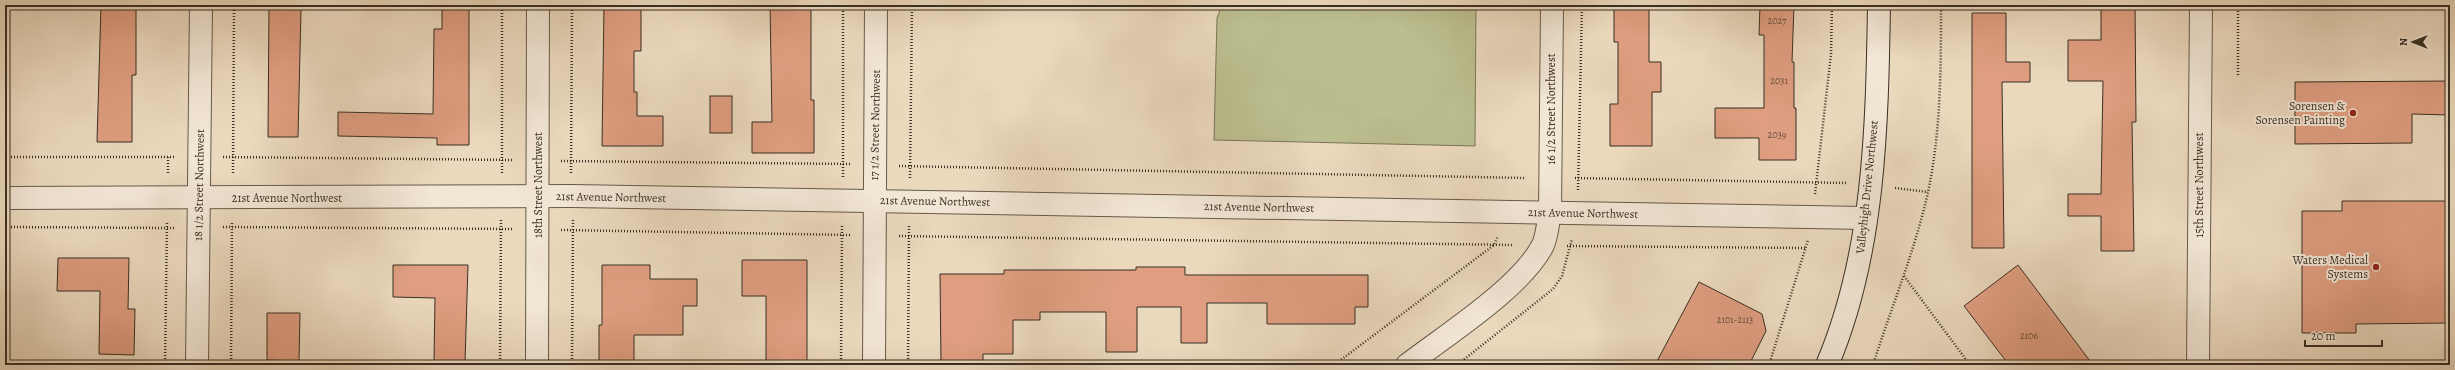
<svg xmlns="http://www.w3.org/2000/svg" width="2455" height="370" viewBox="0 0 2455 370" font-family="Alegreya,serif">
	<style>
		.green { fill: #bbbe8f; stroke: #7a7659 }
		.building { fill: #df9e81; stroke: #392f23 }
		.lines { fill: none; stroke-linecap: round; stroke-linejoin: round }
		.street-casing { stroke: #665a4a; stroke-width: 24 }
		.secondary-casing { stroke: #392f23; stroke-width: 24 }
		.path { stroke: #392f23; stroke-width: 2.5; stroke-dasharray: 1 2; stroke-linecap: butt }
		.street { stroke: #f2e6d5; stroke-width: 22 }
		.secondary { stroke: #f2e6d5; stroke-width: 22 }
		.poi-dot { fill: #8f2418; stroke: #f2e6d5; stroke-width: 1.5 }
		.labels { text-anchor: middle; stroke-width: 4; stroke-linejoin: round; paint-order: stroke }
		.number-label { font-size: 10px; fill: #624b3a }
		.poi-label { font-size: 12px; fill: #392f23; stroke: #f2e6d5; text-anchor: end }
		.street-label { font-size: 12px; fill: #392f23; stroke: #f2e6d5 }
	</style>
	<rect width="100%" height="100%" fill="#ebd9be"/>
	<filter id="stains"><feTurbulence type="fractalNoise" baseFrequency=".005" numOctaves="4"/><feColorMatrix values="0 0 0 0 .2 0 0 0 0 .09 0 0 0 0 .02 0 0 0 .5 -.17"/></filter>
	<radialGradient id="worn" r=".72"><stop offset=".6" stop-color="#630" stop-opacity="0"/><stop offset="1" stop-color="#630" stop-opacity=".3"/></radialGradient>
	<path class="green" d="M1222,5H1476L1475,146L1214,140L1217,18Z"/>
	<g class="building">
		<path d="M101,5H136V75H132V142H97Z"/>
		<path d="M269,5H297V9H301L298,137H268Z"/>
		<path d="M442,5H469V145H437V138L338,136V112L433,114L434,29H442Z"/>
		<path d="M604,5H641V51H634V92H637V116H663V146H602Z"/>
		<path d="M770,5H811V100H814V153H752V122H772Z"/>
		<path d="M1614,5H1649V62H1661V92H1652V146H1610V104H1618V42H1614Z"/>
		<path d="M1760,5H1794L1792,62H1794V108H1796V160H1759V138H1715V108H1764V35H1759Z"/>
		<path d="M2101,5H2135L2136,122H2132L2134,251H2101V216H2068V194H2101L2103,81H2068V40H2101Z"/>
		<path d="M1972,13H2006V62H2030V82H2002L2004,248H1972Z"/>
		<path d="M2450,81V115L2412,114V143L2295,144V82Z"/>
		<rect x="710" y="96" width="22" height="37"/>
		<path d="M2342,201H2450V323L2356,324V333H2302V211H2342Z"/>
		<path d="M58,258H129L128,309H135L134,355L99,354L100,291H57Z"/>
		<path d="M742,260H807V365H766V296H742Z"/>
		<path d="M393,265H468L465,362H434L435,298L393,297Z"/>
		<path d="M602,265H650V279H697V306H683V335H634V365H599V325H602Z"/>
		<path d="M2018,265L2093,365H2009L1964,306Z"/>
		<path d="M1136,267H1185V275H1368V307H1355V324H1267V303H1207V343H1181V307H1137V352H1106V312H1040V320H1013V354H983V365H941L940,274H1004V270H1136Z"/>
		<path d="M1699,282L1762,314L1766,331L1749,365H1655Z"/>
		<path d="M267,313H300L299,361L267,360Z"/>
	</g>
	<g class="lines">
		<defs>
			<g id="street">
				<path d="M5,198L572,196L1866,218"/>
				<path d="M197,365L201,5"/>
				<path d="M537,365L538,5"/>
				<path d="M874,365L876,5"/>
				<path d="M1407,365C1446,335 1521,288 1543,245C1547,236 1548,223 1550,213L1552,5"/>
				<path d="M2198,365L2201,5"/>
			</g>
			<path id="secondary" d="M1827,365C1875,253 1877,125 1879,5"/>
		</defs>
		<use href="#street" class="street-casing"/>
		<use href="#secondary" class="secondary-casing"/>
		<g class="path">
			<path d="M2238,5V76"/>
			<path d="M5,157H176"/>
			<path d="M223,157L514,160"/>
			<path d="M561,161L852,164"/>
			<path d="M899,166L1526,178"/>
			<path d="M168,173V157"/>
			<path d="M233,173L234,5"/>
			<path d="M502,173V5"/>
			<path d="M571,173L572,5"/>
			<path d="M843,177V5"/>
			<path d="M910,178L912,5"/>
			<path d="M1575,178L1846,183"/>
			<path d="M1895,188L1928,192"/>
			<path d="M1578,190L1582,5"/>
			<path d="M1815,194L1831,54L1832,5"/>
			<path d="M5,227L174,228"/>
			<path d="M223,227L514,229"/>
			<path d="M561,230L850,235"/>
			<path d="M899,236L1514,245"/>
			<path d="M1567,246L1807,248"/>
			<path d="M1904,276L1970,365"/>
			<path d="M165,365L167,222"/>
			<path d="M231,365L232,222"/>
			<path d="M500,365L501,220"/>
			<path d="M572,365L573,220"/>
			<path d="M841,365L842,226"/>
			<path d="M908,365L909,225"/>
			<path d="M1334,365L1494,245L1498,236"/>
			<path d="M1457,365L1553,289L1562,276L1572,239"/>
			<path d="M1769,365L1808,240"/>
			<path d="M1873,365C1891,308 1915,251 1928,192C1941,131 1941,67 1941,5"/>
		</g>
		<use href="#street" class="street"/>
		<use href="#secondary" class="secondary"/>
	</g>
	<g class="poi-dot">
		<circle cx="2353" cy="113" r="4"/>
		<circle cx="2376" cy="267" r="4"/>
	</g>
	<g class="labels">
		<g class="number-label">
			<text x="1777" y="24">2027</text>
			<text x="1779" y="84">2031</text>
			<text x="1777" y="138">2039</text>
			<text x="1735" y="323">2101-2113</text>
			<text x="2029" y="339">2106</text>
		</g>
		<g class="poi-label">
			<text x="2345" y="110">Sorensen &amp;<tspan x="2345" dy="14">Sorensen Painting</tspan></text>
			<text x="2368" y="264">Waters Medical<tspan x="2368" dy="14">Systems</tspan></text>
		</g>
		<g class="street-label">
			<text transform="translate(1551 109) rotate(-90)" y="4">16 1/2 Street Northwest</text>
			<text transform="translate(875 125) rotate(-89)" y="4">17 1/2 Street Northwest</text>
			<text transform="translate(199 185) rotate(-89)" y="4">18 1/2 Street Northwest</text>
			<text transform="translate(538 185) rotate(-90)" y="4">18th Street Northwest</text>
			<text transform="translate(2199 185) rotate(-90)" y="4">15th Street Northwest</text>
			<text transform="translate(1867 187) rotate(-84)" y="4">Valleyhigh Drive Northwest</text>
			<text transform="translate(611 197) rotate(1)" y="4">21st Avenue Northwest</text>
			<text x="287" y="202">21st Avenue Northwest</text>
			<text transform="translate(935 201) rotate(1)" y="4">21st Avenue Northwest</text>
			<text transform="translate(1259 207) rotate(1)" y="4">21st Avenue Northwest</text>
			<text transform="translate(1583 213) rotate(1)" y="4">21st Avenue Northwest</text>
		</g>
	</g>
	<rect width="2455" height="370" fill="none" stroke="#ebd9be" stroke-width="20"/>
	<rect x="6" y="6" width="2443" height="358" fill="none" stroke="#392f23" stroke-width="2"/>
	<rect x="10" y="10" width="2435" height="350" fill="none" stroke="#392f23"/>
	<g transform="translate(2413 42) rotate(270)" stroke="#f2e6d5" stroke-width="3" paint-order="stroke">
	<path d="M0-3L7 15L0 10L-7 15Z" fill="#392f23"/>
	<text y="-6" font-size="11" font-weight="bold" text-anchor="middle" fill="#392f23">N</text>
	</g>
	<path d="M2305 340v6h77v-6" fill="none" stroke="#392f23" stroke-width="2"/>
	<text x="2311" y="340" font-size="12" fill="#392f23" stroke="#f2e6d5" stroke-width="3" paint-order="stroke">20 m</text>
	<rect width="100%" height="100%" filter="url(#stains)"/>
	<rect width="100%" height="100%" fill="url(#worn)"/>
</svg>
